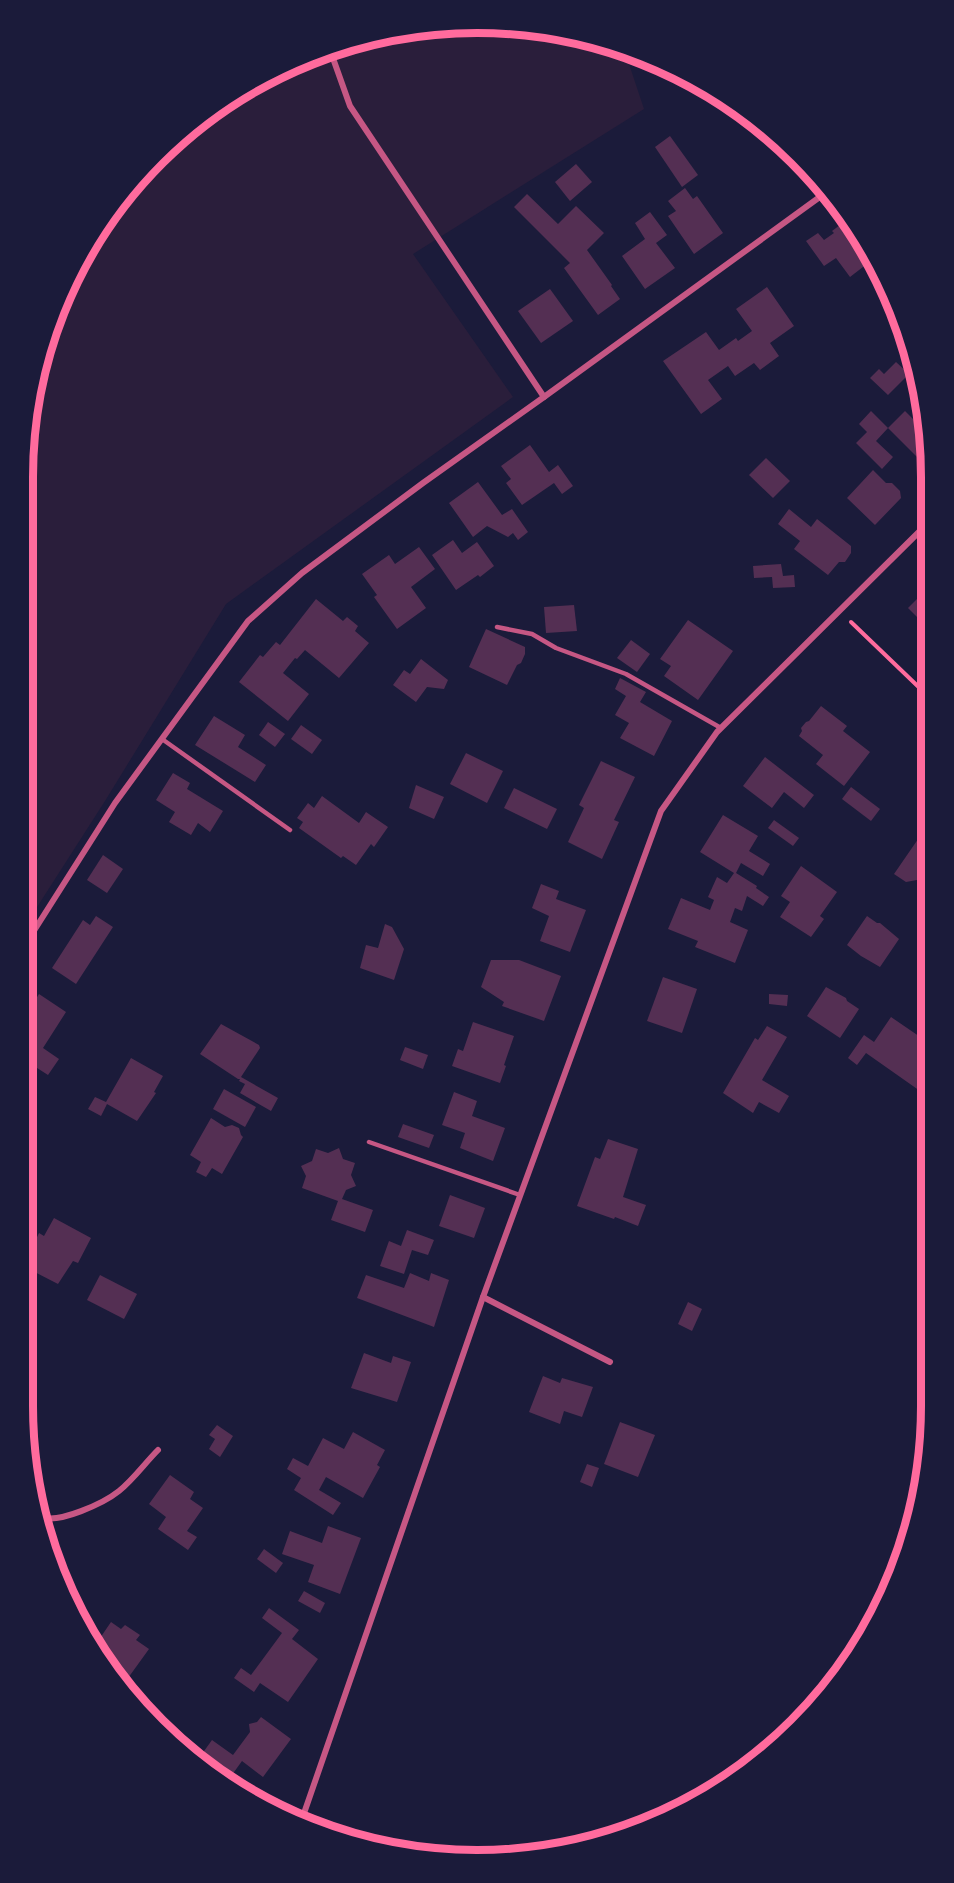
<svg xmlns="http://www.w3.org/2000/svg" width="954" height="1883" viewBox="0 0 954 1883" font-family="'Titillium Web',sans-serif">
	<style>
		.green { fill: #2a1e3b }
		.building { fill: #542f53 }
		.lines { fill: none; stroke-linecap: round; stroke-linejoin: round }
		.path { stroke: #ff6b9d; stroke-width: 4 }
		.service { stroke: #c65784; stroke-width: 4.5 }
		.minor { stroke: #c65784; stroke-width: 6 }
		.rim { fill: none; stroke: #ff6b9d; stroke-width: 8 }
	</style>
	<rect width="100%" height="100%" fill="#1b1b3a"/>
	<path class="green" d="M506,23L594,38L624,49L644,109L413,254L513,397L226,604L105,801L23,929V448L38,360L69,276L116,201L137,179L146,181L138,177L177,136L249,84L331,47L417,26Z"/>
	<g class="building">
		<path d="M670,136L698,175L682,187L655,147Z"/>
		<path d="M576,164L592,182L570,201L555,182Z"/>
		<path d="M685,188L693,199L697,196L723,233L694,254L668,216L676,211L668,201Z"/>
		<path d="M527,194L558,224L576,206L604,233L587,250L612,285L611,286L620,299L598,315L564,268L570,263L514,207Z"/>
		<path d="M650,212L667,235L656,243L675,268L645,289L622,256L645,239L635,223Z"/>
		<path d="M848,219L872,260L850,277L836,258L824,266L806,241L818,233L824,240L834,233L832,231Z"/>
		<path d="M767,287L794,326L770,343L779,356L760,370L754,363L735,376L728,366L708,380L722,399L701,414L663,361L706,332L719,350L736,338L738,341L752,331L736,309Z"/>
		<path d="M550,289L573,321L541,343L518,311Z"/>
		<path d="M896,362L909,374L888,395L870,378L879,369L884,374Z"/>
		<path d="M871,411L888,428L876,441L893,457L882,469L856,443L867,432L859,424Z"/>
		<path d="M905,411L922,428L928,423V468L888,428Z"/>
		<path d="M530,445L549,472L558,465L573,486L562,494L554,483L522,505L506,483L511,479L501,466Z"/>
		<path d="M766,458L790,481L773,498L749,475Z"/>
		<path d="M873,470L886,483H892L900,491L901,498L875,525L847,498Z"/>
		<path d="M478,482L502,515L512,509L528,532L518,540L513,533L508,537L487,526L473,537L449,503Z"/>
		<path d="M789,509L811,527L817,519L851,546V553L845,562H839L828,575L794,549L800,541L778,524Z"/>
		<path d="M453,540L462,553L477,542L494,566L480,577L478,575L456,590L432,555Z"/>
		<path d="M419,547L435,569L411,587L426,608L397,629L374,597L377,595L362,574L389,555L395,564Z"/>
		<path d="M781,564L783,576L794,575L795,587L773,588L772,577L754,578L753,566Z"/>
		<path d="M928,588V628L908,608Z"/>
		<path d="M316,599L343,621L347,617L358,626L355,631L369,643L339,678L305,650L297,659L295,658L283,673L309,694L288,721L239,682L260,655L263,657L276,642L280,645Z"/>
		<path d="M574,605L577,631L546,633L544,607Z"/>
		<path d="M688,620L733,651L698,700L664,676L671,666L660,659Z"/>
		<path d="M486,629L525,647V654L521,663L517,665L507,685L469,667Z"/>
		<path d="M631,640L650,654L637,672L617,658Z"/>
		<path d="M421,659L448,680L444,689L427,687L416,702L393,685L404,670L410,674Z"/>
		<path d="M620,678L646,692L640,702L672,721L654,756L620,738L629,723L615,715L626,696L615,689Z"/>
		<path d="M821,706L847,726L843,731L870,752L844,786L816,764L823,755L799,736L802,731L801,728L806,722L809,721Z"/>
		<path d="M214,716L245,735L238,747L266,765L255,782L195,745Z"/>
		<path d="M268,722L285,734L275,747L259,735Z"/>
		<path d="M301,725L322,740L312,754L291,739Z"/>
		<path d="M466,753L503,771L487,803L450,784Z"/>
		<path d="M765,757L814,795L804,808L784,792L772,808L743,786Z"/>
		<path d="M601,761L635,777L614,820L619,822L602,859L568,842L584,808L579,805Z"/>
		<path d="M173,773L190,783L187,789L223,811L210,832L198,823L191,835L169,822L175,812L156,800Z"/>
		<path d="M416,785L444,797L434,819L409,808Z"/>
		<path d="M851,787L880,809L871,821L842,799Z"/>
		<path d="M514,788L557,809L547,829L504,808Z"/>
		<path d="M322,796L359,823L366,812L388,827L374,847L371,844L356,865L343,856L341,858L299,828L303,822L297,818L308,803L314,808Z"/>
		<path d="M723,815L758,836L749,851L770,864L763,876L741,863L736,873L757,886L756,888L769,897L763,906L747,896L742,911L735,908L730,922L748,930L735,963L695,947L698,941L668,929L681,898L710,910L714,900L708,897L717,877L727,883L734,873L700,852Z"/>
		<path d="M774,820L799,838L793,846L768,828Z"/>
		<path d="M925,829L929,831V893L919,886L917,880L906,882L894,874Z"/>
		<path d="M103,855L123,869L107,893L87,880Z"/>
		<path d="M801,866L837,892L820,916L824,919L811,937L780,917L790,902L781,896Z"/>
		<path d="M541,884L559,891L556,899L586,910L570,952L540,941L549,916L532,908Z"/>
		<path d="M96,916L113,927L76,984L52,968L83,920L90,925Z"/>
		<path d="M867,916L877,923H880L899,939L880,967L861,956L847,945Z"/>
		<path d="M385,924L392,927L404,949L394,980L360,968L366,945L378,948Z"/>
		<path d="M491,960H519L561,976L544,1021L502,1006L504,1002L481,987Z"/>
		<path d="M663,977L697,989L682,1033L647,1021Z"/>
		<path d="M826,987L846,998L847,1001L859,1009L840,1038L807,1016Z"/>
		<path d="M39,994L66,1012L43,1048L59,1059L48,1075L23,1059V1019Z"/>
		<path d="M769,994L788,995L787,1006L769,1004Z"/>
		<path d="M891,1017L929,1043L930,1098L866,1053L857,1065L848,1058L864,1035L874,1042Z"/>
		<path d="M473,1022L514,1036L504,1065L506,1066L500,1083L452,1066L458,1049L463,1051Z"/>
		<path d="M221,1024L259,1045L260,1048L241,1077L278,1098L271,1111L240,1093L245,1084L239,1081L240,1079H238L200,1054Z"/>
		<path d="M767,1026L787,1037L762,1080L789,1096L779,1113L759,1102L753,1113L723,1093L755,1038L758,1040Z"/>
		<path d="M405,1047L428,1055L423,1069L400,1060Z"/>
		<path d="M131,1058L163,1076L154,1092L156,1093L137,1121L107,1104L101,1116L88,1109L95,1097L106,1102Z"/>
		<path d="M224,1089L256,1107L245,1127L213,1109Z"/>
		<path d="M454,1092L477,1101L472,1116L505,1128L493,1161L460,1148L465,1133L442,1125Z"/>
		<path d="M211,1118L225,1127L232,1125L239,1128L241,1135L243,1137L222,1174L212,1168L206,1177L196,1172L201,1162L190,1155Z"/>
		<path d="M403,1124L434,1135L429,1148L398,1137Z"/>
		<path d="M608,1139L638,1149L623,1197L646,1205L638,1226L615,1217L614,1219L577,1206L595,1157L600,1159Z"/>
		<path d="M339,1148L343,1159L355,1163L351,1175L356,1186L346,1190L342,1199L373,1210L365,1232L331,1220L338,1201L302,1188L306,1176L301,1166L312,1161L316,1149L328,1153Z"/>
		<path d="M450,1195L485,1208L474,1238L439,1226Z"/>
		<path d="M54,1218L91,1238L78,1263L73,1261L58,1284L23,1266L39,1233L44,1236Z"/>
		<path d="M407,1230L434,1240L428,1255L412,1250L404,1274L380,1266L389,1241L401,1246Z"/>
		<path d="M410,1273L429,1281L431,1273L449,1280L434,1327L357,1298L366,1275L404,1288Z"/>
		<path d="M100,1275L137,1294L124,1319L87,1300Z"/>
		<path d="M688,1302L702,1309L692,1331L678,1324Z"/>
		<path d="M364,1353L391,1363L393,1356L411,1362L397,1402L351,1388Z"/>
		<path d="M543,1376L560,1383L562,1378L593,1387L582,1417L564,1411L560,1424L529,1412Z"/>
		<path d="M620,1422L655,1435L638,1477L604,1464Z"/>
		<path d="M217,1425L233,1436L220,1457L209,1449L215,1439L209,1435Z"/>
		<path d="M353,1432L385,1450L377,1465L380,1467L363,1498L326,1477L319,1490L341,1503L333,1515L294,1490L301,1478L287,1469L293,1458L308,1466L323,1438L344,1449Z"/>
		<path d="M587,1464L599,1468L592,1487L580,1482Z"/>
		<path d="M170,1475L194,1492L190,1499L203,1508L187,1531L197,1537L188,1550L158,1529L166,1517L149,1504Z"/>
		<path d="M328,1526L361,1538L340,1594L308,1582L314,1565L282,1554L290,1531L322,1543Z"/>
		<path d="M264,1549L283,1563L276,1573L257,1559Z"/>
		<path d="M304,1591L325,1603L320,1613L298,1601Z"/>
		<path d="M269,1608L299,1630L292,1639L318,1659L288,1702L260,1683L254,1692L234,1678L241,1668L251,1675L282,1633L262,1618Z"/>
		<path d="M111,1622L121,1629L125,1625L140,1635L136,1640L149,1649L123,1685L114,1679L96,1644Z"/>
		<path d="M261,1717L291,1739L263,1777L242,1761L229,1779L199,1758L212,1740L233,1755L250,1732L249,1724L257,1722Z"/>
		<path d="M234,1783L257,1800L256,1802L232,1787Z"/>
	</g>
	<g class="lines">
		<path class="path" d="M851,622L928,696"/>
		<g class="service">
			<path d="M497,627L532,634L556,648L626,674L721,728"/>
			<path d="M162,739L290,830"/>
			<path d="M369,1142L520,1195"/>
		</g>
		<g class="minor">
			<path d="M329,47L350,106L544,397"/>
			<path d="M23,948L115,803L248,621L302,573L423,483L544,397L828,191"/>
			<path d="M483,1297L610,1362"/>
			<path d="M41,1517C59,1524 104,1503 119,1491C133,1480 145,1463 158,1450"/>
			<path d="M302,1819L483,1297L661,811L717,732L928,523"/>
		</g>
	</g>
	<path d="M0 0H954V1883H0ZM477 33H477A444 444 0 0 1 921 477V1406A444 444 0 0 1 477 1850H477A444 444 0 0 1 33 1406V477A444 444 0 0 1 477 33Z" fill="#1b1b3a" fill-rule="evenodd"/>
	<path class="rim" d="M477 33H477A444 444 0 0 1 921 477V1406A444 444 0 0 1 477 1850H477A444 444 0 0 1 33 1406V477A444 444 0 0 1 477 33Z"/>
</svg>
